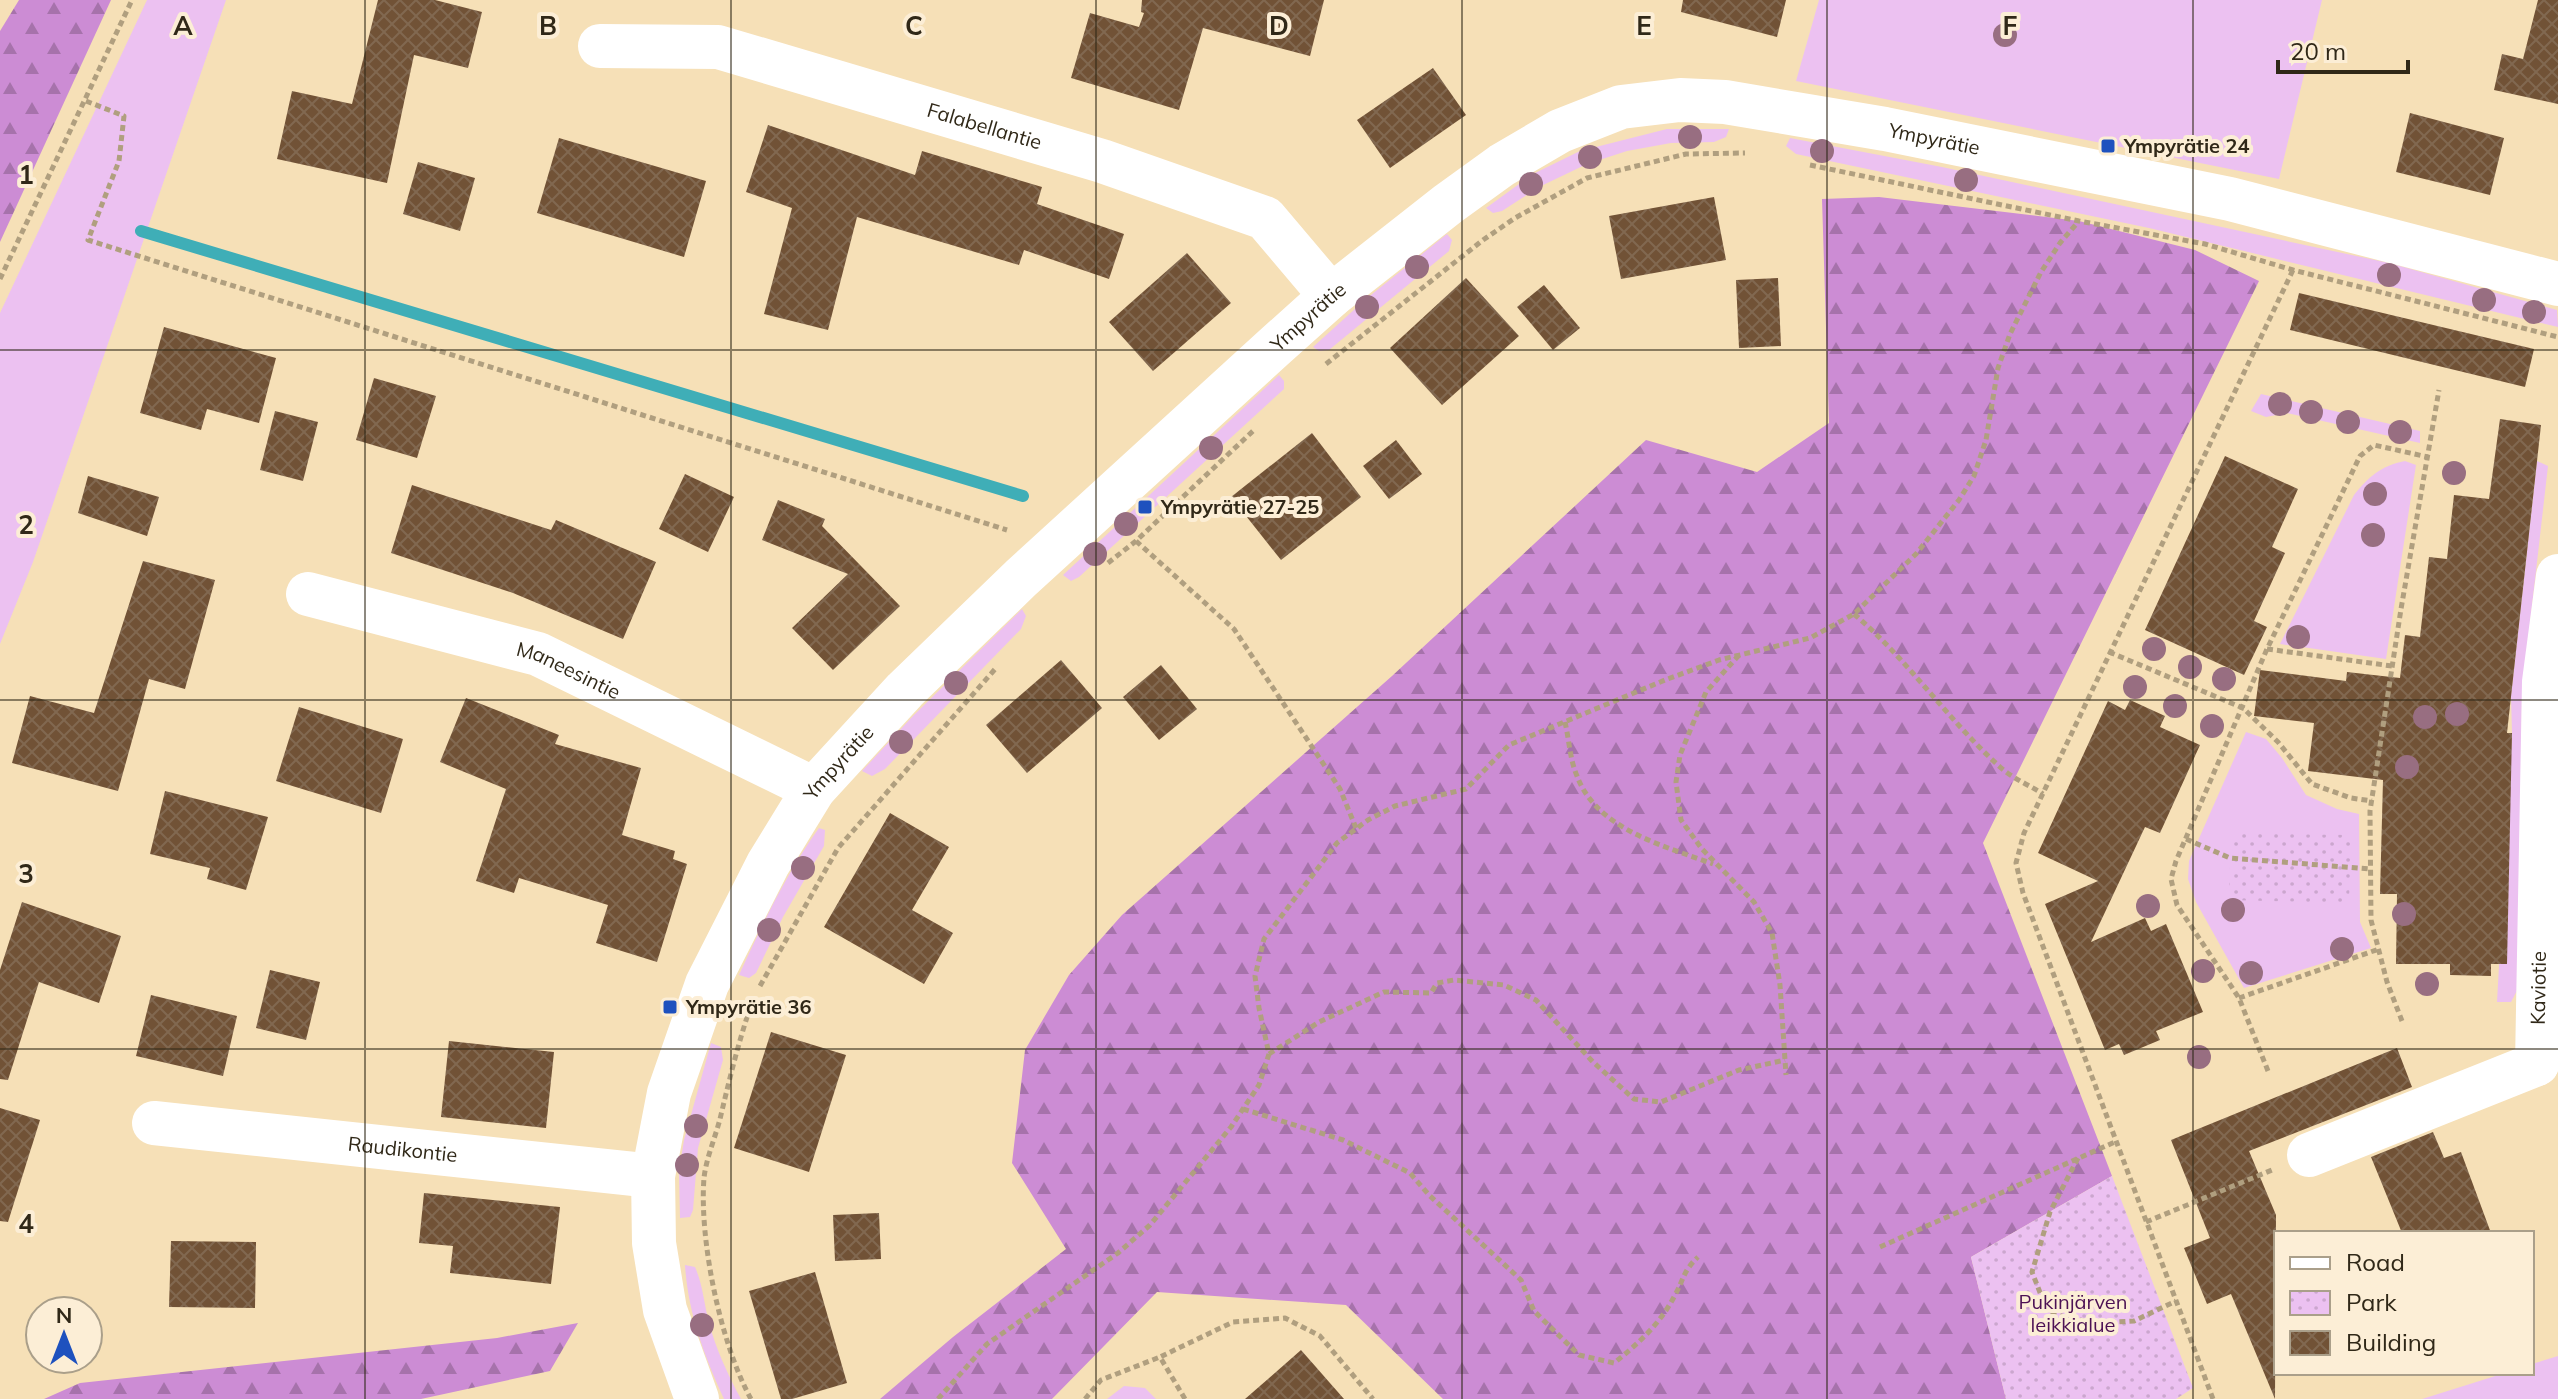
<svg xmlns="http://www.w3.org/2000/svg" width="2558" height="1399" viewBox="0 0 2558 1399" font-family="Mulish,sans-serif">
	<style>
		.green { fill: #ecc1f1 }
		.forest { fill: url(#forest-firs) }
		.park { fill: url(#park-dots) }
		.lines { fill: none; stroke-linecap: round; stroke-linejoin: round }
		.stream { stroke: #3faeb7; stroke-width: 12 }
		.building { fill: url(#building-cross-hatch) }
		.path { stroke: #b09f7f; stroke-width: 5; stroke-dasharray: 6 4; stroke-linecap: butt }
		.minor { stroke: #fff; stroke-width: 44 }
		.tree { fill: #986e81 }
		.grid { fill: none; stroke: #302818; stroke-width: 2; stroke-opacity: 0.55 }
		.poi-dot { fill: #1e51be; stroke: #fceed6; stroke-width: 3 }
		.labels { text-anchor: middle; stroke-width: 8; stroke-linejoin: round; paint-order: stroke }
		.street-label { font-size: 20px; fill: #302818; stroke: #fceed6 }
		.poi-label { font-size: 20px; font-weight: bold; fill: #302818; stroke: #fceed6; text-anchor: start }
		.park-label { font-size: 20px; fill: #4c1154; stroke: #fceed6 }
		.grid-label { font-size: 26px; text-anchor: middle; font-weight: bold; fill: #302818; stroke: #fceed6; stroke-width: 8; stroke-linejoin: round; paint-order: stroke }
	</style>
	<defs>
		<pattern id="forest-firs" width="22" height="20" patternUnits="userSpaceOnUse" patternTransform="scale(2)"><rect width="22" height="20" fill="#cc8cd4"/><path d="M5 1l3.5 6h-7zM16 11l3.5 6h-7z" fill="#a672ab"/></pattern>
		<pattern id="park-dots" width="8" height="8" patternUnits="userSpaceOnUse" patternTransform="scale(2)"><rect width="8" height="8" fill="#ecc1f1"/><path d="M2 2h.1M6 6h.1" fill="none" stroke="#cba6ce" stroke-width="1.8" stroke-linecap="round"/></pattern>
		<pattern id="building-cross-hatch" width="8" height="8" patternUnits="userSpaceOnUse" patternTransform="scale(2)"><rect width="8" height="8" fill="#715236"/><path d="M0 0l8 8M0 8l8-8" fill="none" stroke="#816850"/></pattern>
	</defs>
	<rect width="100%" height="100%" fill="#f6e0b7"/>
	<g class="green">
		<path d="M147,0H226L33,562L0,644V313Z"/>
		<path d="M1819,0H2322L2279,179L1796,81Z"/>
		<path d="M1667,129H1729L1726,137L1714,142L1671,143L1627,151L1587,164L1539,187L1502,211L1493,213L1486,208L1533,174L1580,151Z"/>
		<path d="M1790,138L1942,167L2389,263L2557,310L2558,327L2149,228L1796,154L1786,146Z"/>
		<path d="M1447,234L1452,240L1449,251L1329,350L1319,351L1313,347L1366,299Z"/>
		<path d="M1279,375L1284,381V389L1079,577L1071,581L1063,575Z"/>
		<path d="M2261,394L2420,431V443L2287,413L2266,417L2251,411Z"/>
		<path d="M2405,461L2416,465L2386,659L2280,644L2354,495C2369,476 2381,466 2405,461Z"/>
		<path d="M2537,461L2548,466L2522,693L2520,985L2511,1002H2497L2512,733L2511,696Z"/>
		<path d="M1022,609L1026,616L1021,629L885,769L872,776L862,771L913,716Z"/>
		<path d="M2246,732L2266,739L2282,758L2306,795L2337,809L2359,814L2360,922L2371,948L2244,988L2196,902L2188,879L2189,861Z"/>
		<path d="M819,828L825,830L824,846L783,917L756,973L749,978L739,975C763,923 786,874 819,828Z"/>
		<path d="M711,1043L721,1047L723,1060L698,1148L693,1210L690,1217L680,1218L679,1171L684,1140Z"/>
		<path d="M685,1265L695,1267C703,1285 704,1304 709,1323C716,1349 728,1375 741,1399H724C704,1355 688,1313 685,1265Z"/>
		<path d="M2558,1356V1399H2422L2505,1373H2532V1364Z"/>
		<path d="M1124,1386L1145,1388L1156,1399H1107Z"/>
	</g>
	<g class="forest">
		<path d="M19,0H111L0,242V31Z"/>
		<path d="M1879,197L2079,221L2195,250L2259,281L1983,843L2112,1176L1971,1257L2006,1399H1443L1346,1305L1157,1292L1052,1399H880L953,1337L1066,1249L1012,1163L1025,1050L1069,975L1122,915L1392,676L1646,440L1757,472L1829,423L1822,199Z"/>
		<path d="M578,1323L550,1371L421,1399H44L80,1383L497,1338Z"/>
	</g>
	<g class="park">
		<path d="M2231,833L2351,835L2349,903L2229,900Z"/>
		<path d="M2112,1176L2193,1388L2176,1399H2006L1971,1257Z"/>
	</g>
	<g class="lines">
		<path class="stream" d="M141,231L1023,496"/>
	</g>
	<g class="building">
		<path d="M378,0H435L482,12L468,68L414,55L387,183L277,159L292,91L352,104Z"/>
		<path d="M1142,0H1324L1310,56L1203,28L1179,110L1071,78L1090,13L1139,27L1144,13L1141,12Z"/>
		<path d="M1683,0H1786L1777,37L1681,12Z"/>
		<path d="M2538,0H2558V104L2494,90L2502,54L2523,59Z"/>
		<path d="M1433,68L1466,115L1390,168L1357,120Z"/>
		<path d="M2410,113L2504,138L2490,195L2396,172Z"/>
		<path d="M768,125L915,175L922,151L1042,187L1037,204L1124,234L1109,279L1024,250L1019,265L857,217L828,330L764,314L792,208L746,192Z"/>
		<path d="M559,138L706,181L684,257L537,213Z"/>
		<path d="M418,162L475,178L460,231L403,214Z"/>
		<path d="M1714,197L1726,260L1621,279L1609,216Z"/>
		<path d="M1187,253L1231,303L1153,371L1109,322Z"/>
		<path d="M1466,278L1519,336L1442,405L1390,348Z"/>
		<path d="M1778,278L1781,346L1739,348L1736,280Z"/>
		<path d="M1544,285L1580,328L1553,350L1517,307Z"/>
		<path d="M2299,293L2534,349L2525,387L2290,330Z"/>
		<path d="M164,327L276,358L259,423L207,409L201,430L140,413Z"/>
		<path d="M374,378L436,396L417,458L356,440Z"/>
		<path d="M275,411L318,422L303,481L260,470Z"/>
		<path d="M2500,419L2541,425L2507,733H2512L2507,964H2491V976L2450,975V964H2396L2397,894H2380L2383,780L2308,771L2314,723L2254,716L2260,670L2346,681L2347,672L2400,678L2405,635L2420,637L2429,557L2447,559L2454,495L2489,499Z"/>
		<path d="M1312,433L1361,497L1281,560L1231,497Z"/>
		<path d="M1396,440L1422,474L1389,499L1363,466Z"/>
		<path d="M2225,456L2298,489L2272,547L2285,553L2254,621L2267,627L2244,675L2145,630Z"/>
		<path d="M685,474L734,497L708,552L659,529Z"/>
		<path d="M88,476L159,497L147,536L78,513Z"/>
		<path d="M412,485L551,530L556,520L656,562L623,639L513,593L391,553Z"/>
		<path d="M778,500L825,519L822,526L900,606L833,670L792,628L848,574L762,540Z"/>
		<path d="M143,561L215,580L185,689L149,679L118,791L12,763L30,696L94,713Z"/>
		<path d="M1061,660L1102,708L1027,773L986,725Z"/>
		<path d="M1161,665L1197,709L1159,740L1123,697Z"/>
		<path d="M466,698L559,735L555,744L641,768L622,835L675,851L673,859L687,864L657,962L596,943L608,905L519,878L514,893L476,881L506,789L440,762Z"/>
		<path d="M2130,700L2165,716L2160,727L2200,745L2160,833L2145,827L2091,942L2145,918L2151,931L2166,924L2203,1012L2156,1031L2160,1040L2124,1055L2119,1044L2105,1050L2045,904L2098,881L2038,853L2108,701L2125,710Z"/>
		<path d="M299,707L403,739L381,813L276,781Z"/>
		<path d="M165,791L268,817L246,890L207,879L210,868L150,854Z"/>
		<path d="M890,813L949,847L912,910L953,933L924,984L824,927Z"/>
		<path d="M22,902L121,936L99,1003L39,982L8,1080L0,1079V970Z"/>
		<path d="M270,970L320,982L306,1040L256,1028Z"/>
		<path d="M151,995L237,1016L223,1076L136,1056Z"/>
		<path d="M771,1032L846,1055L809,1172L734,1148Z"/>
		<path d="M449,1041L554,1052L546,1128L441,1117Z"/>
		<path d="M2397,1048L2412,1087L2249,1151L2276,1215L2275,1399L2231,1294L2207,1304L2184,1248L2210,1238L2171,1140Z"/>
		<path d="M0,1108L40,1120L8,1222L0,1221Z"/>
		<path d="M2433,1132L2444,1158L2461,1152L2491,1233H2402L2371,1157Z"/>
		<path d="M424,1193L560,1207L551,1284L450,1273L453,1246L419,1243Z"/>
		<path d="M879,1213L881,1259L835,1261L833,1215Z"/>
		<path d="M171,1241L256,1242L255,1308L169,1307Z"/>
		<path d="M815,1272L847,1383L792,1399H781L749,1291Z"/>
		<path d="M1301,1350L1344,1399H1245Z"/>
	</g>
	<g class="lines">
		<g class="path">
			<path d="M86,101L124,116L119,161L88,240L1007,530"/>
			<path d="M1810,165L2079,221L2205,244L2293,270L2558,337"/>
			<path d="M0,279L132,0"/>
			<path d="M1326,364L1483,240L1515,218L1587,178L1686,154L1745,153"/>
			<path d="M1136,541L1234,629L1340,789L1356,828"/>
			<path d="M1108,563L1136,541L1254,430"/>
			<path d="M1854,614C1908,660 1948,720 2000,767C2012,778 2029,785 2043,794"/>
			<path d="M2267,649L2392,666"/>
			<path d="M2109,652L2243,708L2278,742L2312,784L2351,798L2372,801"/>
			<path d="M1739,655L1706,692L1680,755L1676,782L1681,820L1702,849L1754,902L1772,933L1780,985L1786,1075"/>
			<path d="M1565,722C1569,739 1570,760 1577,776C1597,830 1665,846 1713,864"/>
			<path d="M2186,839L2230,858L2371,869"/>
			<path d="M760,986L838,848L996,668"/>
			<path d="M2239,998L2379,949"/>
			<path d="M2402,1021L2387,982L2371,920L2370,811L2401,609L2439,390"/>
			<path d="M1269,1054L1319,1022L1384,992L1431,993L1437,983L1454,980L1504,985L1536,1000L1593,1062L1634,1099L1661,1102L1739,1070L1785,1060"/>
			<path d="M2268,1071L2239,998L2177,905L2171,879L2176,861L2267,649L2360,456L2374,445L2428,457"/>
			<path d="M1243,1109L1343,1140L1410,1173L1429,1195L1521,1280L1534,1311L1579,1355L1614,1363C1638,1344 1661,1323 1675,1295C1684,1279 1683,1271 1698,1257"/>
			<path d="M2078,1158L2050,1212L2032,1272L2048,1313L2094,1323L2134,1321L2176,1301"/>
			<path d="M2146,1222L2272,1170"/>
			<path d="M1880,1247L2117,1141"/>
			<path d="M751,1399C721,1345 699,1241 704,1178C706,1159 715,1138 720,1119C730,1077 740,1035 755,994"/>
			<path d="M938,1399L987,1344L1118,1253L1150,1225L1231,1127L1259,1085L1269,1054L1259,1008L1255,976L1264,939L1337,843L1368,820L1395,806L1466,789L1509,745L1665,680L1719,660L1810,638L1854,614L1916,554L1959,500L1974,476L1986,440L1998,368L2010,334L2041,272L2060,243L2078,222"/>
			<path d="M1085,1399L1101,1380L1160,1357"/>
			<path d="M1185,1399L1160,1357L1233,1322L1285,1318L1320,1336L1373,1399"/>
			<path d="M2213,1399L2023,893L2016,863L2024,833L2293,270"/>
		</g>
		<g class="minor">
			<path id="s1" d="M600,46L718,47L1102,161L1265,218L1331,296"/>
			<path id="s2" d="M308,594L538,654L814,789"/>
			<path id="s3" d="M2537,1064L2544,682L2558,576"/>
			<path id="s4" d="M154,1123L653,1176"/>
			<path d="M2309,1155L2537,1064"/>
			<path id="s5" d="M697,1399L665,1310L654,1243L653,1176L669,1093L707,984L768,864L814,789L905,690L1021,578L1273,348L1331,296L1448,204L1502,165L1560,131L1621,107L1680,100L1725,102L1885,129L2230,199L2558,284"/>
		</g>
	</g>
	<g class="tree">
		<circle cx="2005" cy="35" r="12"/>
		<circle cx="1690" cy="137" r="12"/>
		<circle cx="1822" cy="151" r="12"/>
		<circle cx="1590" cy="157" r="12"/>
		<circle cx="1966" cy="180" r="12"/>
		<circle cx="1531" cy="184" r="12"/>
		<circle cx="1417" cy="267" r="12"/>
		<circle cx="2389" cy="275" r="12"/>
		<circle cx="2484" cy="300" r="12"/>
		<circle cx="1367" cy="307" r="12"/>
		<circle cx="2534" cy="312" r="12"/>
		<circle cx="2280" cy="404" r="12"/>
		<circle cx="2311" cy="412" r="12"/>
		<circle cx="2348" cy="422" r="12"/>
		<circle cx="2400" cy="432" r="12"/>
		<circle cx="1211" cy="448" r="12"/>
		<circle cx="2454" cy="473" r="12"/>
		<circle cx="2375" cy="494" r="12"/>
		<circle cx="1126" cy="524" r="12"/>
		<circle cx="2373" cy="535" r="12"/>
		<circle cx="1095" cy="554" r="12"/>
		<circle cx="2298" cy="637" r="12"/>
		<circle cx="2154" cy="649" r="12"/>
		<circle cx="2190" cy="667" r="12"/>
		<circle cx="2224" cy="679" r="12"/>
		<circle cx="956" cy="683" r="12"/>
		<circle cx="2135" cy="687" r="12"/>
		<circle cx="2175" cy="706" r="12"/>
		<circle cx="2457" cy="714" r="12"/>
		<circle cx="2425" cy="717" r="12"/>
		<circle cx="2212" cy="726" r="12"/>
		<circle cx="901" cy="742" r="12"/>
		<circle cx="2407" cy="767" r="12"/>
		<circle cx="803" cy="868" r="12"/>
		<circle cx="2148" cy="906" r="12"/>
		<circle cx="2233" cy="910" r="12"/>
		<circle cx="2404" cy="914" r="12"/>
		<circle cx="769" cy="930" r="12"/>
		<circle cx="2342" cy="949" r="12"/>
		<circle cx="2203" cy="971" r="12"/>
		<circle cx="2251" cy="973" r="12"/>
		<circle cx="2427" cy="984" r="12"/>
		<circle cx="2199" cy="1057" r="12"/>
		<circle cx="696" cy="1126" r="12"/>
		<circle cx="687" cy="1165" r="12"/>
		<circle cx="702" cy="1325" r="12"/>
	</g>
	<path class="grid" d="M365,0V1399M731,0V1399M1096,0V1399M1462,0V1399M1827,0V1399M2193,0V1399M0,350H2558M0,700H2558M0,1049H2558"/>
	<g class="poi-dot">
		<rect x="2100" y="138" width="16" height="16" rx="4"/>
		<rect x="1137" y="499" width="16" height="16" rx="4"/>
		<rect x="662" y="999" width="16" height="16" rx="4"/>
	</g>
	<g class="labels">
		<g class="street-label">
			<text dy="7" stroke="none"><textPath href="#s1" startOffset="396">Falabellantie</textPath></text>
			<text dy="7" stroke="none"><textPath href="#s5" startOffset="2032">Ympyrätie</textPath></text>
			<text dy="7" stroke="none"><textPath href="#s5" startOffset="1336">Ympyrätie</textPath></text>
			<text dy="7" stroke="none"><textPath href="#s2" startOffset="272">Maneesintie</textPath></text>
			<text dy="7" stroke="none"><textPath href="#s5" startOffset="688">Ympyrätie</textPath></text>
			<text dy="7" stroke="none"><textPath href="#s3" startOffset="76">Kaviotie</textPath></text>
			<text dy="7" stroke="none"><textPath href="#s4" startOffset="250">Raudikontie</textPath></text>
		</g>
		<g class="poi-label">
			<text x="2124" y="153">Ympyrätie 24</text>
			<text x="1161" y="514">Ympyrätie 27-25</text>
			<text x="686" y="1014">Ympyrätie 36</text>
		</g>
		<g class="park-label">
			<text x="2073" y="1309">Pukinjärven<tspan x="2073" dy="23">leikkialue</tspan></text>
		</g>
	</g>
	<g class="grid-label">
		<text x="183" y="35">A</text>
		<text x="548" y="35">B</text>
		<text x="914" y="35">C</text>
		<text x="1279" y="35">D</text>
		<text x="1644" y="35">E</text>
		<text x="2010" y="35">F</text>
		<text x="26" y="184">1</text>
		<text x="26" y="534">2</text>
		<text x="26" y="883">3</text>
		<text x="26" y="1233">4</text>
	</g>
	<rect x="2274" y="1231" width="260" height="144" fill="#fceed6" stroke="#aa9f8a" stroke-width="2"/>
	<rect x="2290" y="1257" width="40" height="12" fill="#ffffff" stroke="#aa9f8a" stroke-width="2"/>
	<text x="2346" y="1271" font-size="24" fill="#302818">Road</text>
	<rect x="2290" y="1291" width="40" height="24" fill="url(#park-dots)" stroke="#aa9f8a" stroke-width="2"/>
	<text x="2346" y="1311" font-size="24" fill="#302818">Park</text>
	<rect x="2290" y="1331" width="40" height="24" fill="url(#building-cross-hatch)" stroke="#aa9f8a" stroke-width="2"/>
	<text x="2346" y="1351" font-size="24" fill="#302818">Building</text>
	<g transform="translate(64 1335)"><circle r="38" fill="#fceed6" stroke="#aa9f8a" stroke-width="2"/>
	<path d="M0-6L14 30L0 20L-14 30Z" fill="#1e51be"/>
	<text y="-12" font-size="22" font-weight="bold" text-anchor="middle" fill="#302818">N</text>
	</g>
	<path d="M2278 60v12h130v-12" fill="none" stroke="#302818" stroke-width="4"/>
	<text x="2290" y="60" font-size="24" fill="#302818" stroke="#fceed6" stroke-width="6" paint-order="stroke">20 m</text>
</svg>
